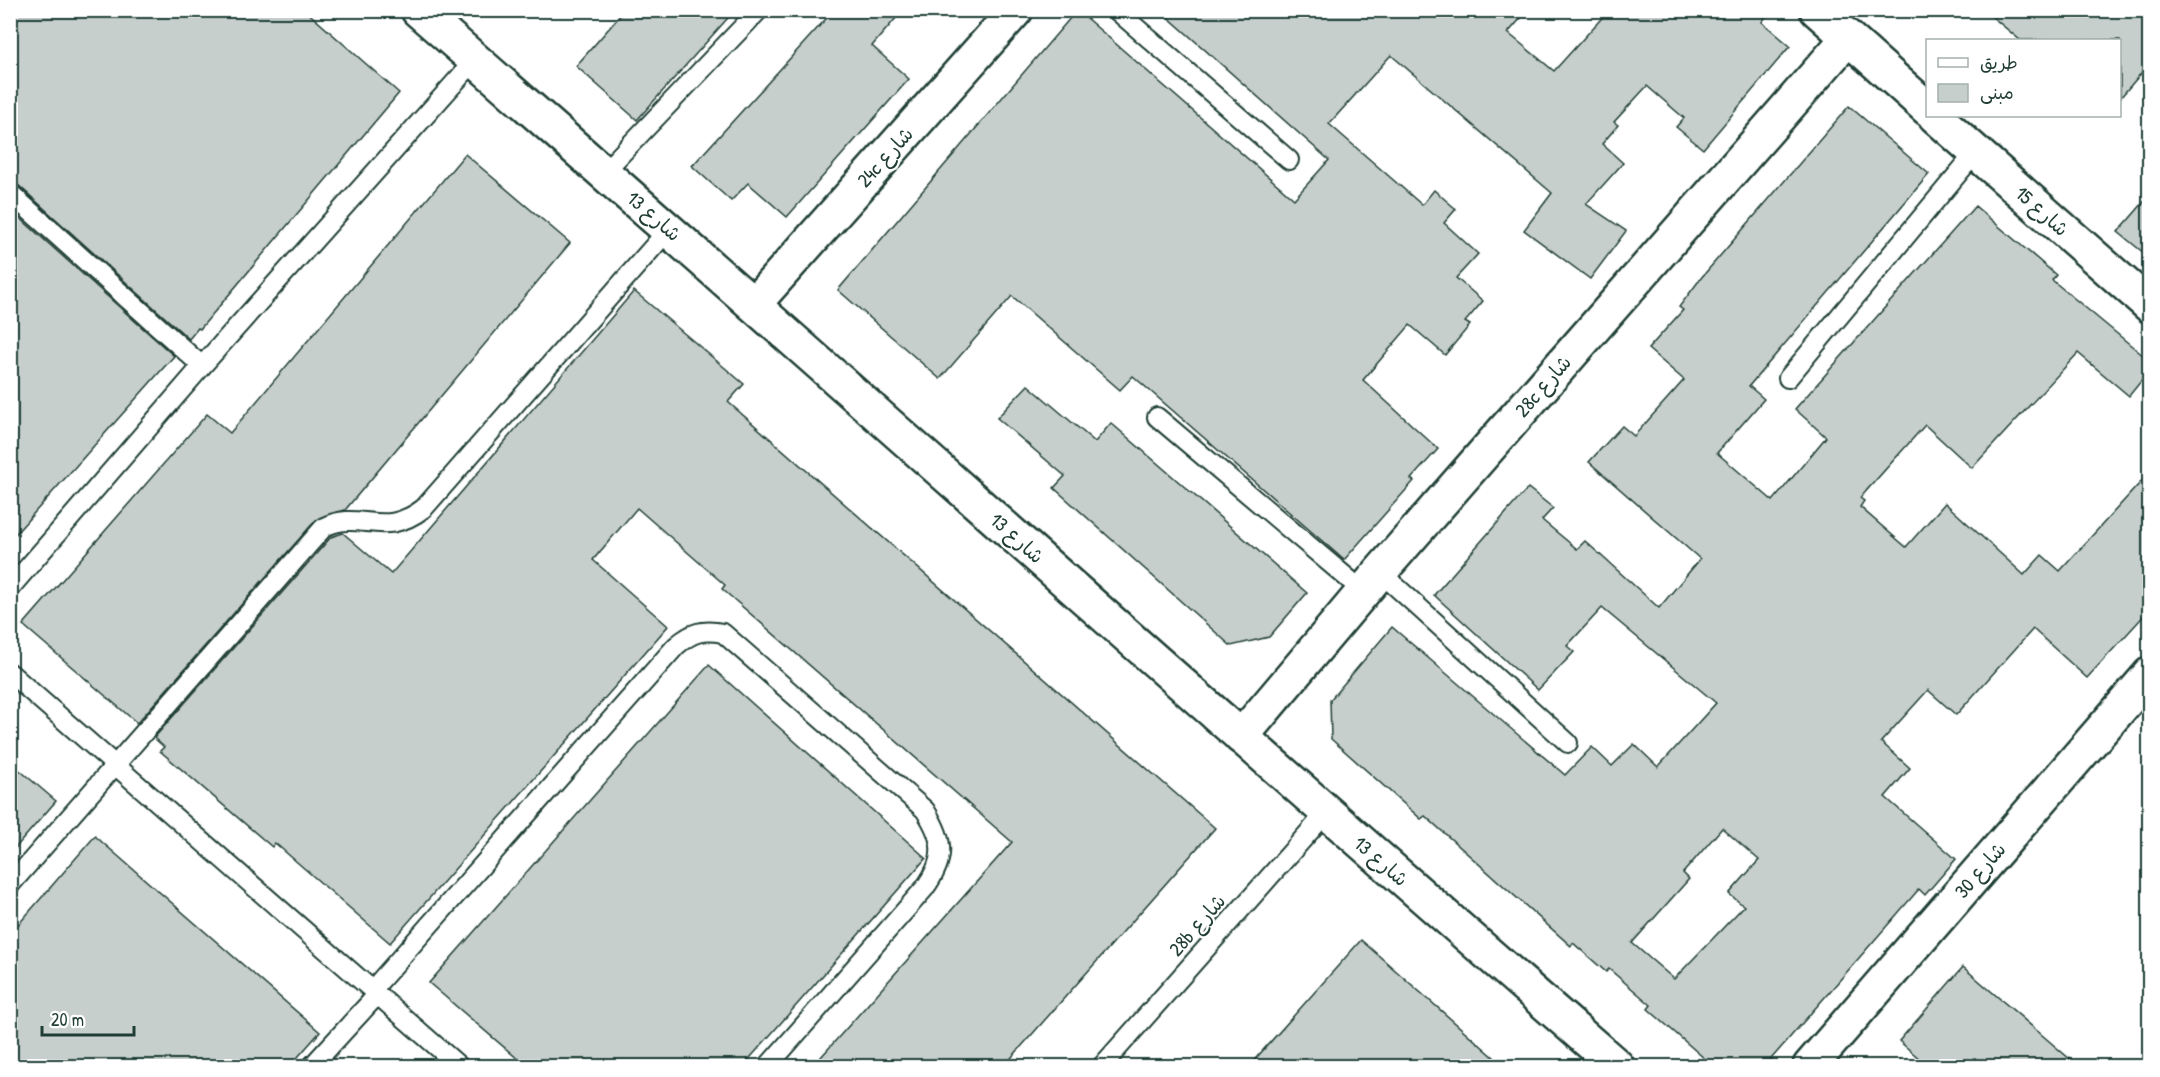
<svg xmlns="http://www.w3.org/2000/svg" width="2160" height="1077" viewBox="0 0 2160 1077" font-family="'Patrick Hand','Playpen Sans Arabic',sans-serif">
	<style>
		.building { fill: #c7cfcc; stroke: #1f3d34; stroke-width: 1.5; fill-rule: evenodd }
		.lines { fill: none; stroke-linecap: round; stroke-linejoin: round }
		.service-casing { stroke: #1f3d34; stroke-width: 22 }
		.minor-casing { stroke: #1f3d34; stroke-width: 38 }
		.tertiary-casing { stroke: #1f3d34; stroke-width: 38 }
		.service { stroke: #fff; stroke-width: 18 }
		.minor { stroke: #fff; stroke-width: 33 }
		.tertiary { stroke: #fff; stroke-width: 33 }
		.labels { text-anchor: middle; stroke-width: 4.5; stroke-linejoin: round; paint-order: stroke }
		.street-label { font-size: 20px; fill: #1f3d34; stroke: #fff }
	</style>
	<rect width="100%" height="100%" fill="#fff"/>
	<filter id="ink" filterUnits="userSpaceOnUse"><feTurbulence type="fractalNoise" baseFrequency=".0167" numOctaves="2"/><feDisplacementMap in="SourceGraphic" scale="12" xChannelSelector="R" yChannelSelector="G"/><feConvolveMatrix kernelMatrix="1 2 1 2 8 2 1 2 1" color-interpolation-filters="sRGB"/></filter>
	<g filter="url(#ink)">
		<g class="building">
			<path d="M10,10H305L399,93L200,329L198,328L189,339L18,185L10,182Z"/>
			<path d="M625,10H735L637,120L576,66Z"/>
			<path d="M834,10H903L872,46L909,79L787,217L748,183L731,201L692,166Z"/>
			<path d="M1077,10L1294,199L1329,160L1160,10H1528L1508,33L1554,71L1609,10H1771L1762,22L1790,46L1703,149L1676,127L1684,118L1647,86L1614,122L1618,125L1602,144L1623,163L1586,204L1626,231L1590,279L1524,230L1552,193L1391,55L1329,124L1422,205L1434,190L1456,209L1444,223L1478,254L1456,278L1483,301L1465,322L1470,325L1445,355L1410,325L1363,380L1438,449L1411,479L1414,481L1344,560L1133,376L1120,390L1012,296L940,379L838,290Z"/>
			<path d="M1984,10H2150V63L2120,98V40H2020Z"/>
			<path d="M1849,106L1929,174L1749,386L1764,399L1717,453L1773,501L1826,437L1795,409L1975,206L2056,275L2052,280L2150,361V370L2129,396L2078,353L1972,468L1925,425L1860,498L1864,501L1860,507L1906,547L1945,503L2024,575L2042,555L2060,571L2150,472V609L2087,678L2033,629L1956,715L1928,690L1881,742L1910,768L1885,797L1956,859L1925,895L1919,889L1765,1066H1713L1648,1009L1651,1005L1609,969L1606,972L1573,943L1571,946L1425,816L1421,819L1331,739L1330,700L1392,627L1565,775L1592,747L1612,766L1634,744L1658,767L1716,703L1602,608L1567,646L1574,652L1538,690L1434,595L1528,488L1553,508L1542,520L1577,549L1585,541L1659,608L1700,559L1589,462L1622,426L1634,436L1684,380L1648,349L1683,310L1679,307L1701,278ZM1722,828L1759,860L1729,894L1744,906L1674,979L1632,943L1689,879L1683,873Z"/>
			<path d="M465,154L570,243L345,510L316,520L137,723L23,625L207,414L230,433Z"/>
			<path d="M2150,195V258L2118,232Z"/>
			<path d="M10,209L174,356L10,540Z"/>
			<path d="M634,291L744,384L728,402L1215,828L1004,1066H813L1012,842L722,589L725,585L637,508L593,560L668,626L390,943L275,843L272,847L160,751L164,747L154,738L331,537L343,533L391,574Z"/>
			<path d="M1028,385L1095,442L1111,423L1307,593L1269,637L1231,646L1054,488L1065,476L997,418Z"/>
			<path d="M709,665L926,858L743,1066H526L429,983Z"/>
			<path d="M10,762L56,801L10,854Z"/>
			<path d="M95,836L320,1032L290,1066H10V934Z"/>
			<path d="M1361,940L1504,1066H1249Z"/>
			<path d="M1963,967L2078,1066H1928L1899,1041Z"/>
		</g>
		<g class="lines">
			<defs>
				<g id="service">
					<path d="M1116,10L1289,160"/>
					<path d="M604,172L759,10"/>
					<path d="M10,193L202,366"/>
					<path d="M1788,378L1976,152"/>
					<path d="M1157,417L1364,592"/>
					<path d="M1380,572L1568,743"/>
					<path d="M10,588L202,366L475,60"/>
					<path d="M10,673L459,1066"/>
					<path d="M10,885L324,527C361,509 383,540 424,508L669,229"/>
					<path d="M372,990L676,646C692,632 703,629 723,633L925,810C945,841 946,859 924,889L768,1066"/>
					<path d="M312,1066L377,995"/>
					<path d="M1102,1066L1326,813"/>
				</g>
				<g id="minor">
					<path d="M1817,10L1928,109"/>
					<path d="M1935,116L2150,306"/>
					<path d="M754,304L1016,10"/>
					<path d="M1241,737L1380,572L1848,38"/>
					<path d="M1810,1066L2150,674"/>
				</g>
				<path id="tertiary" d="M418,10C819,360 1215,717 1617,1066"/>
			</defs>
			<use href="#service" class="service-casing"/>
			<use href="#minor" class="minor-casing"/>
			<use href="#tertiary" class="tertiary-casing"/>
			<use href="#service" class="service"/>
			<use href="#minor" class="minor"/>
			<use href="#tertiary" class="tertiary"/>
		</g>
	</g>
	<g class="labels">
		<g class="street-label">
			<text transform="translate(885 157) rotate(-48)" y="7">24c شارع</text>
			<text transform="translate(2042 211) rotate(42)" y="7">شارع 15</text>
			<text transform="translate(654 216) rotate(41)" y="7">شارع 13</text>
			<text transform="translate(1543 386) rotate(-49)" y="7">28c شارع</text>
			<text transform="translate(1017 538) rotate(42)" y="7">شارع 13</text>
			<text transform="translate(1381 861) rotate(41)" y="7">شارع 13</text>
			<text transform="translate(1980 870) rotate(-49)" y="7">شارع 30</text>
			<text transform="translate(1197 925) rotate(-49)" y="7">28b شارع</text>
		</g>
	</g>
	<rect width="2160" height="1077" fill="none" stroke="#fff" stroke-width="36"/>
	<rect x="18" y="18" width="2124" height="1041" fill="none" stroke="#1f3d34" stroke-width="2" filter="url(#ink)"/>
	<rect x="1926" y="39" width="195" height="78" fill="#ffffff" stroke="#a5b1ae" stroke-width="1.5"/>
	<rect x="1938" y="58" width="30" height="9" fill="#ffffff" stroke="#a5b1ae" stroke-width="1.5"/>
	<text x="1980" y="69" font-size="18" fill="#1f3d34">طريق</text>
	<rect x="1938" y="84" width="30" height="18" fill="#c7cfcc" stroke="#a5b1ae" stroke-width="1.5"/>
	<text x="1980" y="99" font-size="18" fill="#1f3d34">مبنى</text>
	<path d="M42 1026v9h92v-9" fill="none" stroke="#1f3d34" stroke-width="3"/>
	<text x="51" y="1026" font-size="18" fill="#1f3d34" stroke="#ffffff" stroke-width="4.5" paint-order="stroke">20 m</text>
</svg>
